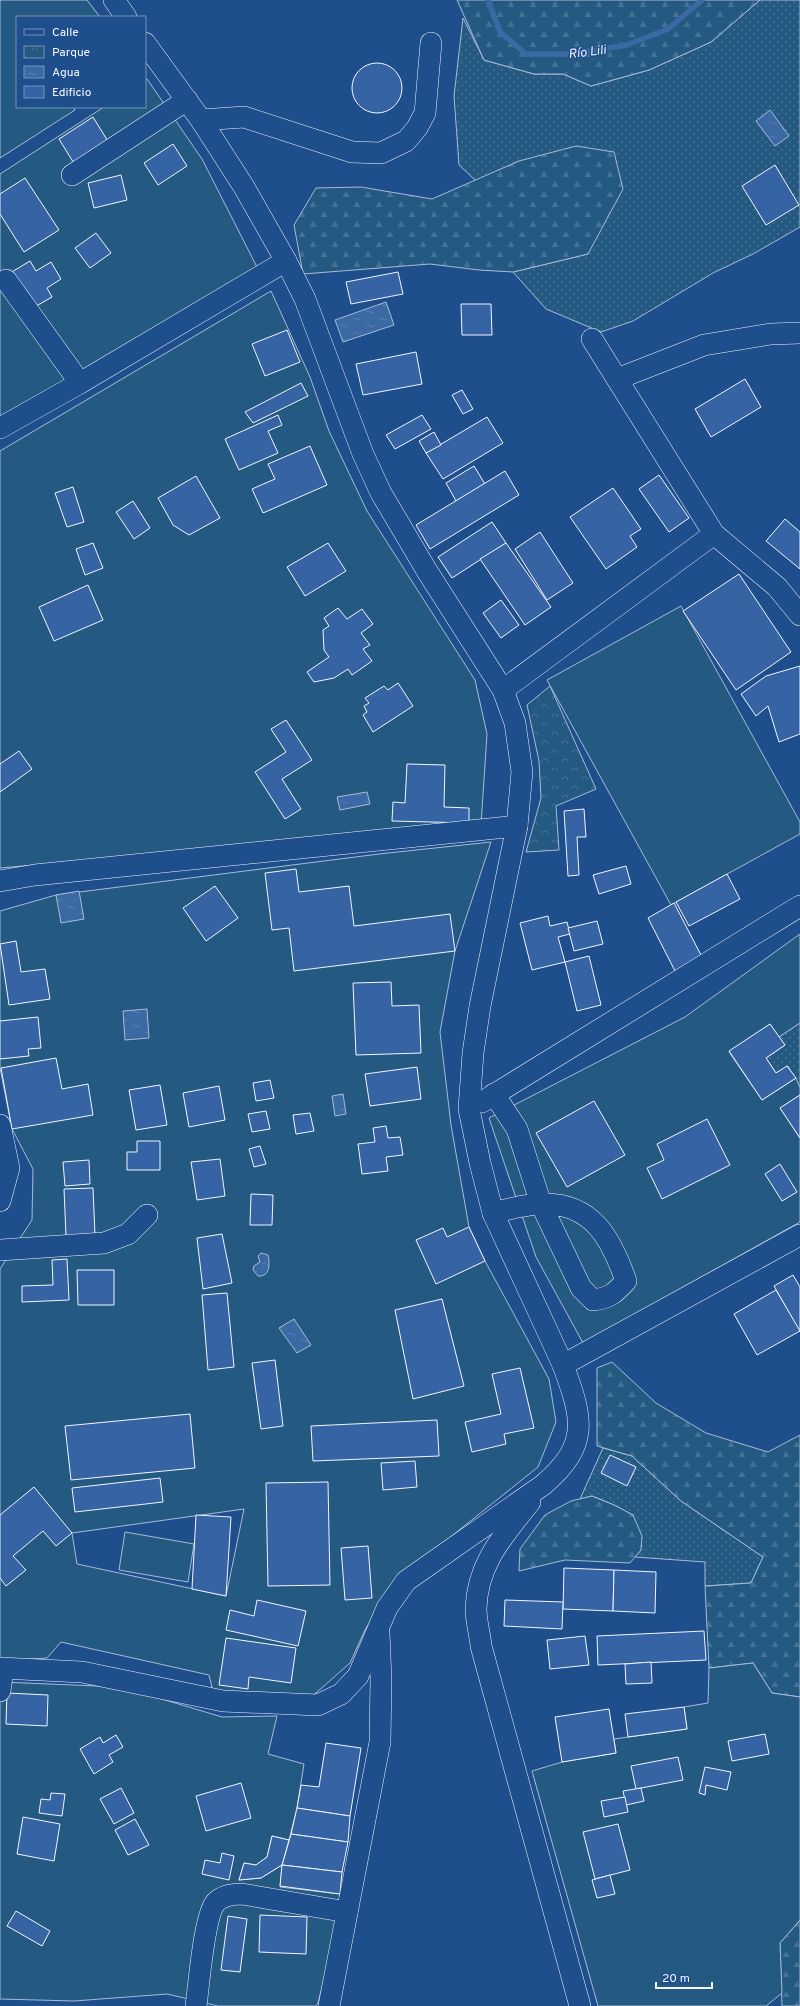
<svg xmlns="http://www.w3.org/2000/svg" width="800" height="2006" viewBox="0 0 800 2006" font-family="Overpass,sans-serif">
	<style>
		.grass { fill: url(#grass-dots); stroke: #a8bbd7 }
		.forest { fill: url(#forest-firs); stroke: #a8bbd7 }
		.park { fill: url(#park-crowns); stroke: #a8bbd7 }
		.garden { fill: #245a82; stroke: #a8bbd7; fill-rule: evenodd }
		.water { fill: url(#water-ripples); stroke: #a8bbd7 }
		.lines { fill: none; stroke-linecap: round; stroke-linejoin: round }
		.stream { stroke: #3b69a3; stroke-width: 5.5 }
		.building { fill: #3563a3; stroke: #f2f6ff }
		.minor-casing { stroke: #f2f6ff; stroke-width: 22 }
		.minor { stroke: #1f4e8c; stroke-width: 21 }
		.labels { text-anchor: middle; stroke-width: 3; stroke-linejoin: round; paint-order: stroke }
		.water-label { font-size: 13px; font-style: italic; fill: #f2f6ff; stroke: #1f4e8c }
	</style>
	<defs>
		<pattern id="grass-dots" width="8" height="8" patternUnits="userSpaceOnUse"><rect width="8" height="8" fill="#245a82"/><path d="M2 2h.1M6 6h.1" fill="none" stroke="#447295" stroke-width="1.8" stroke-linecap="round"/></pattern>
		<pattern id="forest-firs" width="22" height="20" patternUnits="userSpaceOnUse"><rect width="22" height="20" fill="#245a82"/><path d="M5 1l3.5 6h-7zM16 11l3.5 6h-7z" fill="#447295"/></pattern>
		<pattern id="park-crowns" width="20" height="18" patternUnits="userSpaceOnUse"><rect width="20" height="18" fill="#245a82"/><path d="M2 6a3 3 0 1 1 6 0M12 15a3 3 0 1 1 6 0" fill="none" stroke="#447295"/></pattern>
		<pattern id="water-ripples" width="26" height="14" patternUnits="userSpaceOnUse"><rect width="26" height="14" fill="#3b69a3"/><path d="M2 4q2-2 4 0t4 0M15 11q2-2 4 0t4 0" fill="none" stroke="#587fb1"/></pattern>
	</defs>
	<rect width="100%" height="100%" fill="#1f4e8c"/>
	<g class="grass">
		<path d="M760,0H800V227L753,254L713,273L633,321L601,332L546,309L513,272L588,254L519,161L476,181L459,165L454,96L463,18L484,60L534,74H563L591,86L649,70L711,42Z"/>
		<path d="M800,1023V1088L788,1066L776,1073L766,1058L785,1045L779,1037Z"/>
		<path d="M603,1448L632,1456L681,1501L763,1557L751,1583L705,1586V1562L635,1557L641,1550L633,1515L614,1505L592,1496L580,1499Z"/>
	</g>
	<g class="forest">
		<path d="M457,0H760L711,42L649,70L591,86L563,74H534L484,60Z"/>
		<path d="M576,146L614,152L623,189L588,254L513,272L479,270L430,264L303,274L294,225L316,188L361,187L432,199L519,161Z"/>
		<path d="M612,1362L656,1403L706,1433L768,1452L800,1435V1697L772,1693L753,1663L709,1668L705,1586L751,1583L763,1557L681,1501L632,1456L597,1446V1368Z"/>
		<path d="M592,1496L614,1505L633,1515L642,1536L641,1550L630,1563L565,1560L519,1571L520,1549L545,1515L571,1501Z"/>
		<path d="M800,1920V2006H782L780,1943Z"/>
	</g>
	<path class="park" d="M550,686L596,789L556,806L559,850L526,852L541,798L539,761L527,705Z"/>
	<g class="garden">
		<path d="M0,0H87L100,17H17V107H73L75,110L0,158Z"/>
		<path d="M147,79L202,159L258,269L0,419V174L104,107H145V80Z"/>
		<path d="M271,291L310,377L329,431L367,511L475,680L487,734L481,825L0,868V451Z"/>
		<path d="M681,606L800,822V834L671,905L547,680Z"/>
		<path d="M491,842L455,951L440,1032L451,1125L469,1227L485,1261L549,1379L556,1422L538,1467L393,1583L365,1630L350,1663L308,1700L214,1696L209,1675L61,1642L47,1658L0,1661V1269L32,1220L33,1169L12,1129L0,1068V911L56,895L379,854ZM244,1509L226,1596L77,1564L72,1533Z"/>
		<path d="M800,934V1023L779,1037L770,1024L729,1052L762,1100L796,1078L800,1088V1095L780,1108L800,1138V1222L583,1343L536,1257L489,1118L685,1017Z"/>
		<path d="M125,1532L194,1544L188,1582L119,1570Z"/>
		<path d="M753,1663L772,1693L800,1697V1920L780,1943L782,1993L766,2006H598L532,1771L562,1762L616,1753L614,1739L687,1729L684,1707L708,1703L709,1668Z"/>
		<path d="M0,1682L122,1687L222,1717L277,1716L268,1754L304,1764L297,1808L289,1840L272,1836L267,1857L256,1865L244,1863L239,1880L261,1878L282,1865L280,1887L340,1894L339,1918L318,2003L316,2006H218L167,1994L74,2001L0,1999Z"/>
	</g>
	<g class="water">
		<path d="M770,110L789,136L775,146L756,121Z"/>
		<path d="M386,302L394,325L343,342L335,320Z"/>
		<path d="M367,792L370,804L340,810L337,797Z"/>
		<path d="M79,891L84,919L61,923L56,895Z"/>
		<path d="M147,1009L149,1038L125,1040L123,1011Z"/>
		<path d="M343,1094L346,1114L335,1116L332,1096Z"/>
		<path d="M261,1253L268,1255C270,1264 270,1277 258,1276L253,1270L254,1266L260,1262L258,1256Z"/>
		<path d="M294,1319L311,1345L297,1353L279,1328Z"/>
	</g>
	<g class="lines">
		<path class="stream" d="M488,0L500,32L526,54H572L627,45L668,29L702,0"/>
	</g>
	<g class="building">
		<circle cx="377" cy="88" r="25"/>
		<path d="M93,117L109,143L75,165L59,139Z"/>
		<path d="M173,144L187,166L158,185L144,163Z"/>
		<path d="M775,165L799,205L766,225L742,186Z"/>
		<path d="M121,175L127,200L94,208L88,183Z"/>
		<path d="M25,178L59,230L24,252L0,214V194Z"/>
		<path d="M96,233L111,253L90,268L75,248Z"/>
		<path d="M30,261L36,271L51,262L61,279L47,288L52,297L31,309L10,273Z"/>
		<path d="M398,272L403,294L351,304L346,282Z"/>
		<path d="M461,304H491L492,335H462Z"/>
		<path d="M287,330L300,362L265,376L252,344Z"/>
		<path d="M416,352L422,384L363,395L356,364Z"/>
		<path d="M745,379L761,407L711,437L695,409Z"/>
		<path d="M301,383L308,396L253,423L245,412Z"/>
		<path d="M462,390L473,409L463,414L452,395Z"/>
		<path d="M278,415L282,425L268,431L278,453L239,470L225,439Z"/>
		<path d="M422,415L431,429L395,449L386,435Z"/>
		<path d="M487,417L503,443L443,479L426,453Z"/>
		<path d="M434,432L441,445L426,453L419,441Z"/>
		<path d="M310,446L327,485L263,513L252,489L275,479L268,464Z"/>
		<path d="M474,466L485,484L456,501L446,483Z"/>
		<path d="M505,471L519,495L430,549L416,525Z"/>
		<path d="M659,475L689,518L669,532L639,489Z"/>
		<path d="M196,476L220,518L189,535L173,525L158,498Z"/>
		<path d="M73,487L84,522L67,527L55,493Z"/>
		<path d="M613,488L641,529L630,536L637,547L606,569L570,517Z"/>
		<path d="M133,501L150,528L134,539L116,512Z"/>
		<path d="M785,519L800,532V569L766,541Z"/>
		<path d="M492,522L506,543L452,578L438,557Z"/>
		<path d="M540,532L573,583L547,600L515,549Z"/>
		<path d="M93,543L103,568L85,575L76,549Z"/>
		<path d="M328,543L346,571L305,596L287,567Z"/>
		<path d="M506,543L551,607L525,625L480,559Z"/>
		<path d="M739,574L791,652L736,690L683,611Z"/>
		<path d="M88,585L103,620L54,641L39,607Z"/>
		<path d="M501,600L519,625L501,638L483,613Z"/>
		<path d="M338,608L347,619L362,609L373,624L361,633L370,645L363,649L372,661L352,675L348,669L334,678L314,682L307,672L329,657L324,650L323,630L329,626L324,618Z"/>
		<path d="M800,666V734L779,742L768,706L756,716L741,694L766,676Z"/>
		<path d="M398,683L413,706L373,732L363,715L367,712L364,706L369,703L365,698L384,686L388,690Z"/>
		<path d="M286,720L312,760L282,779L301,809L285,819L255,772L286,752L271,729Z"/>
		<path d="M19,751L32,769L0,792V764Z"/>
		<path d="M407,764L445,765L444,807L469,808V823L392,821L393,802L405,803Z"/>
		<path d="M584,809L586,837H577L579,875L568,876L564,811Z"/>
		<path d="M626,866L631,884L599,894L593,875Z"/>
		<path d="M296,869L299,892L349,886L354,926L450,914L455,951L294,971L289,928L272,930L265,873Z"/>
		<path d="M727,874L740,899L689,926L676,902Z"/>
		<path d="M215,886L238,918L206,941L183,908Z"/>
		<path d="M674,903L702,957L675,971L648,918Z"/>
		<path d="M548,916L550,926L567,922L570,934L558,937L565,962L532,970L520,923Z"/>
		<path d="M597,921L603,944L574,951L568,928Z"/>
		<path d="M16,941L21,972L45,969L50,999L9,1005L0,944Z"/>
		<path d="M589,956L601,1005L577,1011L565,962Z"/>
		<path d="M391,982L392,1006L419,1005L421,1053L356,1055L353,983Z"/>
		<path d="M38,1017L41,1048L28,1049L29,1056L0,1059V1021Z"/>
		<path d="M770,1024L785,1045L766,1058L776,1073L787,1066L796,1078L762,1100L729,1051Z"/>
		<path d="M56,1058L62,1089L88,1084L93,1115L12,1129L1,1068Z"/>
		<path d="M417,1067L421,1099L370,1106L365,1074Z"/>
		<path d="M270,1080L274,1098L256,1101L253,1083Z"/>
		<path d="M160,1085L167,1125L136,1130L129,1090Z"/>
		<path d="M219,1086L225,1120L189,1127L183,1093Z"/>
		<path d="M800,1095V1138L780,1108Z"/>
		<path d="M594,1101L625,1155L567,1187L536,1133Z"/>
		<path d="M266,1111L270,1129L252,1132L248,1114Z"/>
		<path d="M310,1113L314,1131L296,1134L293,1115Z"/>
		<path d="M707,1119L730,1165L662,1199L647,1168L664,1160L657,1144Z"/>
		<path d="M386,1126L388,1138L400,1137L403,1155L386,1157L388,1171L362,1174L358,1144L375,1142L373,1128Z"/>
		<path d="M137,1141H160V1170H127V1152H137Z"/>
		<path d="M260,1146L266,1164L254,1167L249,1149Z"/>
		<path d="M220,1159L225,1196L197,1200L191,1162Z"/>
		<path d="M89,1160L90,1184L65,1186L63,1162Z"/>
		<path d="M780,1164L797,1192L782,1201L765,1174Z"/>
		<path d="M93,1188L95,1235L66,1236L64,1189Z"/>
		<path d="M251,1194L273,1195L272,1225H250Z"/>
		<path d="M469,1227L485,1261L436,1284L416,1240L443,1228L447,1237Z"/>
		<path d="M222,1234L232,1283L203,1289L197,1238Z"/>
		<path d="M67,1259L69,1300L22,1302V1286L53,1285L52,1260Z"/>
		<path d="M77,1270H114V1305H78Z"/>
		<path d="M793,1275L800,1287V1332L774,1286Z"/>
		<path d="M776,1290L800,1331L757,1355L734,1314Z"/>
		<path d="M227,1293L234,1367L208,1370L202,1295Z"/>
		<path d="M442,1299L464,1386L413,1399L395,1310Z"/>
		<path d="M275,1360L283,1426L261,1429L252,1363Z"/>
		<path d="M520,1368L534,1428L504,1434L506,1444L472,1452L465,1422L501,1414L492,1374Z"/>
		<path d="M190,1414L195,1468L71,1480L65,1426Z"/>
		<path d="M437,1420L439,1456L313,1461L311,1426Z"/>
		<path d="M610,1455L636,1467L627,1486L601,1473Z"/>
		<path d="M415,1461L417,1487L383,1490L381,1463Z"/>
		<path d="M160,1478L163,1502L75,1512L72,1488Z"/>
		<path d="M328,1482L330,1585L268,1586L266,1483Z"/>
		<path d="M34,1487L72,1533L56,1546L43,1531L13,1556L26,1570L6,1586L0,1578V1515Z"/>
		<path d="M196,1515L231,1517L226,1596L192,1589Z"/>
		<path d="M368,1546L372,1598L345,1600L341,1548Z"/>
		<path d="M564,1568L614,1570L613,1611L563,1609Z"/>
		<path d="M614,1570L656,1572L655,1613L613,1611Z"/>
		<path d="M257,1600L306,1611L298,1646L226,1630L230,1610L254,1616Z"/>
		<path d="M505,1600L563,1602L562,1629L504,1626Z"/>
		<path d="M704,1631L706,1660L598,1665L597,1636Z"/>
		<path d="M585,1636L589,1665L550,1669L547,1640Z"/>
		<path d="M226,1638L296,1648L291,1683L249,1677L248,1689L219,1685Z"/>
		<path d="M651,1662L652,1683L626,1684L625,1664Z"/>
		<path d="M7,1693L48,1695L47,1726L6,1724Z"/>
		<path d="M684,1707L687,1729L628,1737L625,1714Z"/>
		<path d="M609,1709L616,1753L562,1762L555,1717Z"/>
		<path d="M765,1734L769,1754L732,1761L728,1741Z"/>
		<path d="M116,1735L123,1747L109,1755L113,1762L94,1774L80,1749L100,1737L103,1743Z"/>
		<path d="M326,1743L361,1748L350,1816L297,1808L301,1785L319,1787Z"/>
		<path d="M678,1757L683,1780L636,1789L631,1766Z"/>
		<path d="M705,1767L731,1772L727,1790L706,1785L705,1795L699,1793Z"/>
		<path d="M241,1783L251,1818L206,1831L196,1796Z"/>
		<path d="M121,1788L134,1813L114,1824L100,1799Z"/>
		<path d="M641,1788L644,1801L626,1805L623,1791Z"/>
		<path d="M51,1793L65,1794L62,1816L39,1813L41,1799L50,1800Z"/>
		<path d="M625,1797L628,1812L604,1817L601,1801Z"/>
		<path d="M297,1808L350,1816L348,1842L291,1834Z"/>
		<path d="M23,1817L60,1824L54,1861L17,1854Z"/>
		<path d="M135,1819L149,1845L128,1855L115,1830Z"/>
		<path d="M618,1824L630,1870L595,1879L583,1832Z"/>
		<path d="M291,1834L348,1842L342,1872L282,1865Z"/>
		<path d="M272,1836L289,1840L282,1865L261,1878L239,1880L244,1863L256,1865L267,1857Z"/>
		<path d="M222,1853L234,1856L229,1880L202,1874L205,1860L220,1863Z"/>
		<path d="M282,1865L342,1872L340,1894L280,1886Z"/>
		<path d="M610,1875L615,1894L597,1898L592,1880Z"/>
		<path d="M16,1911L50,1931L42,1946L7,1926Z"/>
		<path d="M260,1915L307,1917L306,1954L259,1952Z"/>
		<path d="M228,1916L247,1919L240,1972L221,1970Z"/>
	</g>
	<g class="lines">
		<defs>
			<g id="minor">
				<path d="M114,0L126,17"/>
				<path d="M201,120L244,117L352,152L381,153L406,141L417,128L425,113L431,43"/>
				<path d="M72,175L187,100"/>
				<path d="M6,280L80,383"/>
				<path d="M592,339L714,534L777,587L800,615"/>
				<path d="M617,379L704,345L771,334L800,333"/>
				<path d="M0,428L80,383L286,261"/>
				<path d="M503,690L714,534"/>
				<path d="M0,881L35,875L517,826"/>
				<path d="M482,1102L800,906"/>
				<path d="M0,1125L9,1168L0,1201"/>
				<path d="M493,1213C509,1209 526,1204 541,1204C592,1202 611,1238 626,1281C615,1293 610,1298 593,1300L581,1288L541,1204L517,1129L494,1094"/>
				<path d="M0,1250L104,1243L128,1234L147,1215"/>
				<path d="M563,1365L800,1235"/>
				<path d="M530,1502C503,1536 477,1564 476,1609C476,1621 480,1634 481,1646L580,2006"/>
				<path d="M0,1668L82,1672L223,1701L318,1705L341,1694L358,1676L387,1608L406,1581L543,1485C590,1445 583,1419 563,1365L493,1213L480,1163L469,1109L473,1053L480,1006L517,826L522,772L515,723L503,690L427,571L381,493L363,454L305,299L286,261L244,187L201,120L145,43"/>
				<path d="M0,1691L3,1669"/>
				<path d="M196,2006C199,1985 204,1915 216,1902C223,1895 233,1894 242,1894L347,1912"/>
				<path d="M329,2006L380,1742L381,1680L379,1633"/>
			</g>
		</defs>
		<use href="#minor" class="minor-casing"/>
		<use href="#minor" class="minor"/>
	</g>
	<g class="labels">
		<g class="water-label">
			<text transform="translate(587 51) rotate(-7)" y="5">Río Lili</text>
		</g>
	</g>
	<rect x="16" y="16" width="130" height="92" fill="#1f4e8c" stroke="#7391ba"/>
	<rect x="24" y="29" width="20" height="6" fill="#1f4e8c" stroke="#7391ba"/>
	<text x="52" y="36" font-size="12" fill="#f2f6ff">Calle</text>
	<rect x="24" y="46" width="20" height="12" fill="url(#park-crowns)" stroke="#7391ba"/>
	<text x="52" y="56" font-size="12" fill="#f2f6ff">Parque</text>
	<rect x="24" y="66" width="20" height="12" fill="url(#water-ripples)" stroke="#7391ba"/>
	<text x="52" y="76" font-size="12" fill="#f2f6ff">Agua</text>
	<rect x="24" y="86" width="20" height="12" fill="#3563a3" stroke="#7391ba"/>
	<text x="52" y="96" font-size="12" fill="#f2f6ff">Edificio</text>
	<path d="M656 1982v6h56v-6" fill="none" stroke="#f2f6ff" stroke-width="2"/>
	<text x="662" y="1982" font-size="12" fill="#f2f6ff" stroke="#1f4e8c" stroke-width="3" paint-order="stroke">20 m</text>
</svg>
